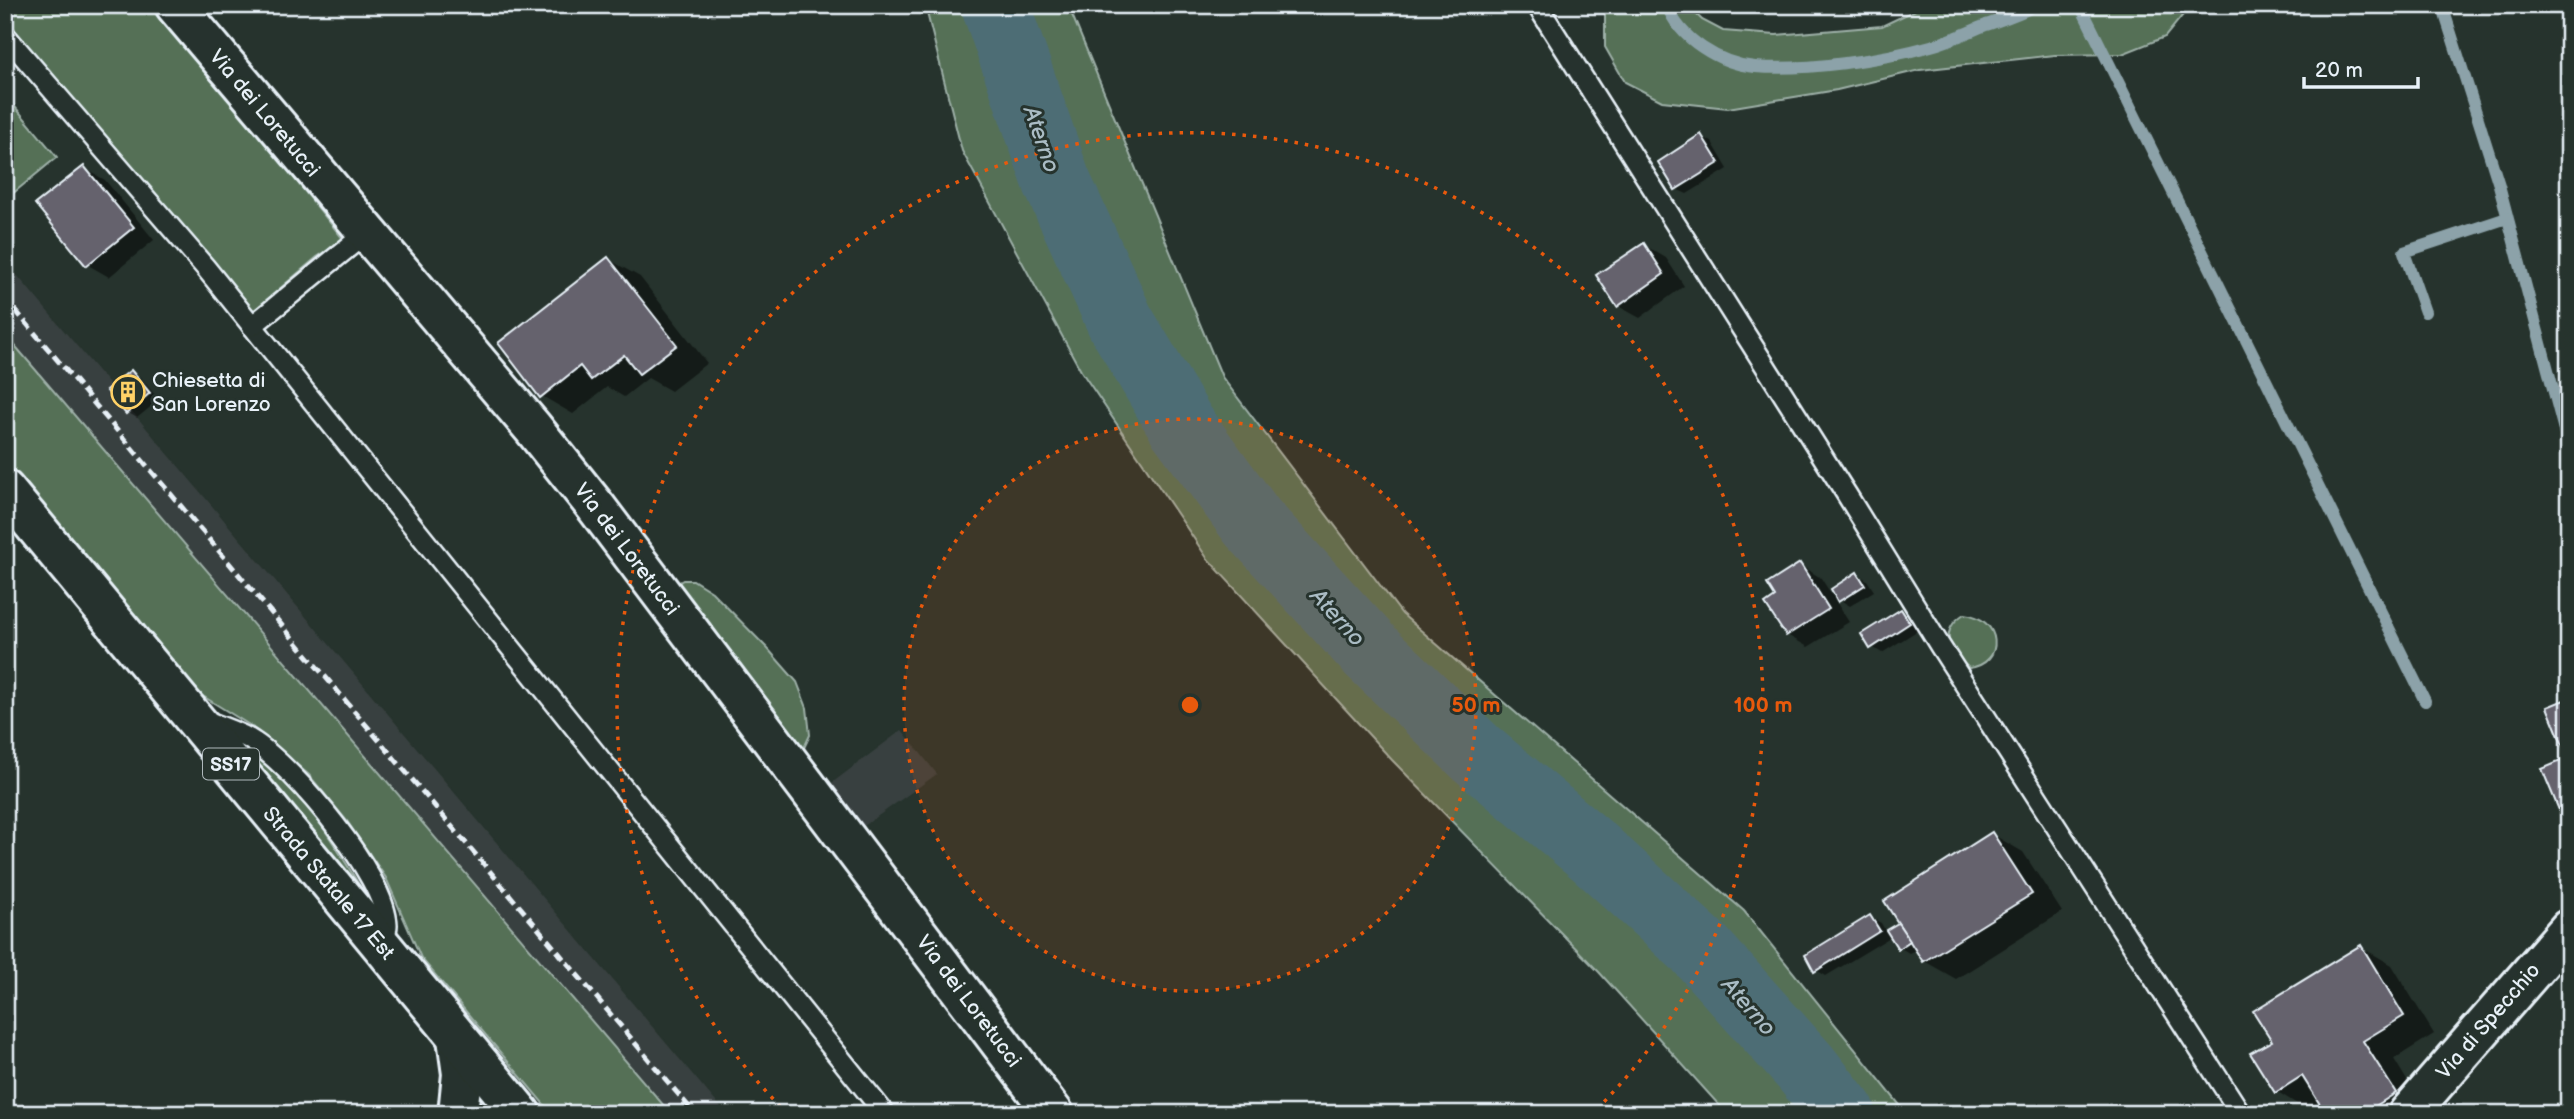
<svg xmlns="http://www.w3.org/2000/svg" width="2574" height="1119" viewBox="0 0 2574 1119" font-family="'Balsamiq Sans',sans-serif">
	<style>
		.built { fill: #394140 }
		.green { fill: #547057; stroke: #9eb0a8; stroke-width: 2 }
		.shadow { fill: #0007 }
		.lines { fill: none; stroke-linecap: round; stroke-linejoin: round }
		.stream { stroke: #8ca2a9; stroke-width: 12 }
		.river { stroke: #4e6d75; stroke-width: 68 }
		.building { fill: #65626d; stroke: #e8f1f8; stroke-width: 2 }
		.lane-casing { stroke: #e8f1f8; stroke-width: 24 }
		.street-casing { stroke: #e8f1f8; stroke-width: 44 }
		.secondary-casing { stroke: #e8f1f8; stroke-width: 44 }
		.primary-casing { stroke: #e8f1f8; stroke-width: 44 }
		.lane { stroke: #26332d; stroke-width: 19 }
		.street { stroke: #26332d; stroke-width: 38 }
		.secondary { stroke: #26332d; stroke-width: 38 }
		.primary { stroke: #26332d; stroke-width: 38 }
		.rail { stroke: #e8f1f8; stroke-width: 5; stroke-dasharray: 10 5; stroke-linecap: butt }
		.ring { fill: none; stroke: #e8590c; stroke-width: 3.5; stroke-dasharray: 3.5 7 }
		.labels { text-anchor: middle; stroke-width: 6; stroke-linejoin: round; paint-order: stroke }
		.shield { fill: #26332d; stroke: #aeb8bb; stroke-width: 2 }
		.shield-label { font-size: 19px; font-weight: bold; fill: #e8f1f8 }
		.street-label { font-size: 21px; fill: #e8f1f8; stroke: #26332d }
		.poi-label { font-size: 21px; fill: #e8f1f8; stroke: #26332d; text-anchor: start }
		.water-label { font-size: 23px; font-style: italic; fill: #aabcc4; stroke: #26332d }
		.centre { fill: #e8590c; stroke: #26332d; stroke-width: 3.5 }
		.ring-label { font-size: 21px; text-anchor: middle; font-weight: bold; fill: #e8590c; stroke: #26332d; stroke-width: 6; stroke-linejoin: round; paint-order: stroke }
	</style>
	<rect width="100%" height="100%" fill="#26332d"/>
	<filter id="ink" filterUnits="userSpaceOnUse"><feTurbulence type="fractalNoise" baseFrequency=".0143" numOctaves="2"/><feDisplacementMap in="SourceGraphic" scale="14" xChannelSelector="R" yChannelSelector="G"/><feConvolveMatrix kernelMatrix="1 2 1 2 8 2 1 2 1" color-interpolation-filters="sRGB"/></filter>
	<g filter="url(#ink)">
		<g class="built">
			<path d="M5,261L726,1114H663L5,335Z"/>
			<path d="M902,730L937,774L854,833L820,792Z"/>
		</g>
		<g class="green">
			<path d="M5,5H158L198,53L253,127L344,240L317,257L251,313L5,26Z"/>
			<path d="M925,5H1068L1222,377L1402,614L1744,911L1907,1114H1727L1599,972L1392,760L1207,558L1081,371L962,151Z"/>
			<path d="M1605,5H1687L1702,20L1723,31L1776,35L1882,26L1926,5H2191L2165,37L2122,54L2055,55L1920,70L1837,90L1728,108L1662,101L1625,82L1605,47Z"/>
			<path d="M5,95L57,157L5,200Z"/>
			<path d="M5,334L671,1114H552L421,958L386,878L347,821L309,775L251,726L177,680L5,472Z"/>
			<path d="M683,580H693L712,592L768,649L797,682L807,708L810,735L803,750L666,590Z"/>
			<path d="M1964,614C2002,618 2006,663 1969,668C1949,652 1938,631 1964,614Z"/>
			<path d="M242,756C284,755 343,857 362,890L358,899Z"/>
		</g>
		<g class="shadow">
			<path d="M1701,136L1712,142L1728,169L1687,194L1676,189Z"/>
			<path d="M84,168L105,180L154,240L109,277L88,265L38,205Z"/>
			<path d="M1644,245L1666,258L1684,286L1640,318L1618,306L1598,276Z"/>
			<path d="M608,259L640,277L707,363L671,391L648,378L624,397L607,387L573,414L542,396Z"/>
			<path d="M131,372L141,378L159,400L137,418L127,412Z"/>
			<path d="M1800,565L1821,578L1849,622L1808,647L1787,635L1777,598Z"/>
			<path d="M1857,574L1867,580L1874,591L1850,606L1840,600Z"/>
			<path d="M1901,611L1911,617L1920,629L1882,653L1872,647Z"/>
			<path d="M1992,834L2023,852L2062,912L1956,979L1924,961L1917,949L1909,953L1899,947L1892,936L1826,976L1816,970L1870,917L1881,923L1886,932L1898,925L1904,929Z"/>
			<path d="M2361,947L2392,965L2434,1034L2394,1059L2426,1112L2422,1114H2328L2320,1102L2307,1110L2276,1091L2274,1041Z"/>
		</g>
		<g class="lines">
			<g class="stream">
				<path d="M1667,5C1679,39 1720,64 1755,67C1806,71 1881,60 1931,46C1950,41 1968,32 1986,25C2003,19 2020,14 2036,5"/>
				<path d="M2080,5L2425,701"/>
				<path d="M2442,5L2499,185L2569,449"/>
				<path d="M2425,312L2404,252L2507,218"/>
			</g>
			<path class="river" d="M995,5L1057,182L1120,321L1182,426L1252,522L1370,651L1477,754L1595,853L1698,947L1806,1068L1842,1114"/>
		</g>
		<g class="building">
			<path d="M1701,134L1719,163L1675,190L1658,162Z"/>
			<path d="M84,166L134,227L86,266L35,204Z"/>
			<path d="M1644,243L1664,274L1617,307L1596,275Z"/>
			<path d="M608,257L677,345L639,374L624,355L591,380L580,366L540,398L498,343Z"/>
			<path d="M131,370L150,393L126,414L106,390Z"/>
			<path d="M1800,563L1829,609L1786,636L1765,604L1775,597L1767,584Z"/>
			<path d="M1857,572L1865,585L1838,602L1831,589Z"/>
			<path d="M1901,609L1910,623L1870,649L1861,634Z"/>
			<path d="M2569,698V826L2566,827L2542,769L2568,758L2547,707Z"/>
			<path d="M1992,832L2032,894L1923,962L1884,901Z"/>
			<path d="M1870,915L1880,931L1814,972L1805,955Z"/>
			<path d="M1898,923L1910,941L1898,949L1886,930Z"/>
			<path d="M2361,945L2404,1016L2363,1041L2396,1093L2363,1114H2326L2302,1076L2275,1093L2250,1053L2272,1041L2253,1011Z"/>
		</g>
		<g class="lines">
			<defs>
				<g id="lane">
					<path d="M1537,5L1847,495L1940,646L2241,1114"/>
					<path d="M5,35L205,267L885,1114"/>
					<path d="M252,326L366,233"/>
					<path d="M205,720C220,727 240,732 254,742C295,769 385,875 387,925C387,931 384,939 382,946"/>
				</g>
				<g id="street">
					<path d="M175,5L533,428L596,507L1054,1114"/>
					<path d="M2408,1114L2569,929"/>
				</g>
				<path id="secondary" d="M457,1038L462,1074L458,1114"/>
				<path id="primary" d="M5,490L521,1114"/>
			</defs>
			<use href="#lane" class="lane-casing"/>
			<use href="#street" class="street-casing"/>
			<use href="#secondary" class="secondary-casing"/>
			<use href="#primary" class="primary-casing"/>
			<use href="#lane" class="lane"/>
			<use href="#street" class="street"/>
			<use href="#secondary" class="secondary"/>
			<use href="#primary" class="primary"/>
			<path class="rail" d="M5,298L695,1114"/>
		</g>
	</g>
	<circle cx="1190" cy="705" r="286" fill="#e8590c" fill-opacity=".12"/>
	<g class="ring">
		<circle cx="1190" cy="705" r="286"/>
		<path d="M788 1114A573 573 0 1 1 1592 1114"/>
	</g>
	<defs>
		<symbol id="building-ring" viewBox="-11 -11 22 22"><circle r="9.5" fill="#26332d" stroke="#ffd166" stroke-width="1.5"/><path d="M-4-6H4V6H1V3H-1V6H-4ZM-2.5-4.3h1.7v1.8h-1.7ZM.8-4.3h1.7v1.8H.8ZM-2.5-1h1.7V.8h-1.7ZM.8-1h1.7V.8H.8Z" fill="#ffd166"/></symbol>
	</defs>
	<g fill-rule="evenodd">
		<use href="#building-ring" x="109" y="373" width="38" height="38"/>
	</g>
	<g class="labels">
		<rect class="shield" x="203" y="748.5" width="56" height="31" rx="5"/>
		<g class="shield-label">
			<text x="231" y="771">SS17</text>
		</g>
		<g class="street-label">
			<text transform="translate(265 113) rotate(50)" y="7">Via dei Loretucci</text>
			<text transform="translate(627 549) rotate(53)" y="7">Via dei Loretucci</text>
			<text transform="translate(329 883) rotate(50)" y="7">Strada Statale 17 Est</text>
			<text transform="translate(969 1001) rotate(53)" y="7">Via dei Loretucci</text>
			<text transform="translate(2488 1021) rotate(-49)" y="7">Via di Specchio</text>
		</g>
		<g class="poi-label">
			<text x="152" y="387">Chiesetta di<tspan x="152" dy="24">San Lorenzo</tspan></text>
		</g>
		<g class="water-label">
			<text transform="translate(1042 139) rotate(71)" y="8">Aterno</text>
			<text transform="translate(1338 617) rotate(48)" y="8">Aterno</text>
			<text transform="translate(1749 1006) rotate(49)" y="8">Aterno</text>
		</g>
	</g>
	<circle cx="1190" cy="705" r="10" class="centre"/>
	<g class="ring-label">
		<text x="1476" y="712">50 m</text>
		<text x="1763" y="712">100 m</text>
	</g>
	<rect width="2574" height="1119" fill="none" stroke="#26332d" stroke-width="28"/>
	<rect x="14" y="14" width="2546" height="1091" fill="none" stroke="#e8f1f8" stroke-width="2.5" filter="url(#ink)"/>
	<path d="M2304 77v10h114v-10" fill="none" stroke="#e8f1f8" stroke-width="3.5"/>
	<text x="2315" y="77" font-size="21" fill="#e8f1f8" stroke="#26332d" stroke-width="5" paint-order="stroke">20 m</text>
</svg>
